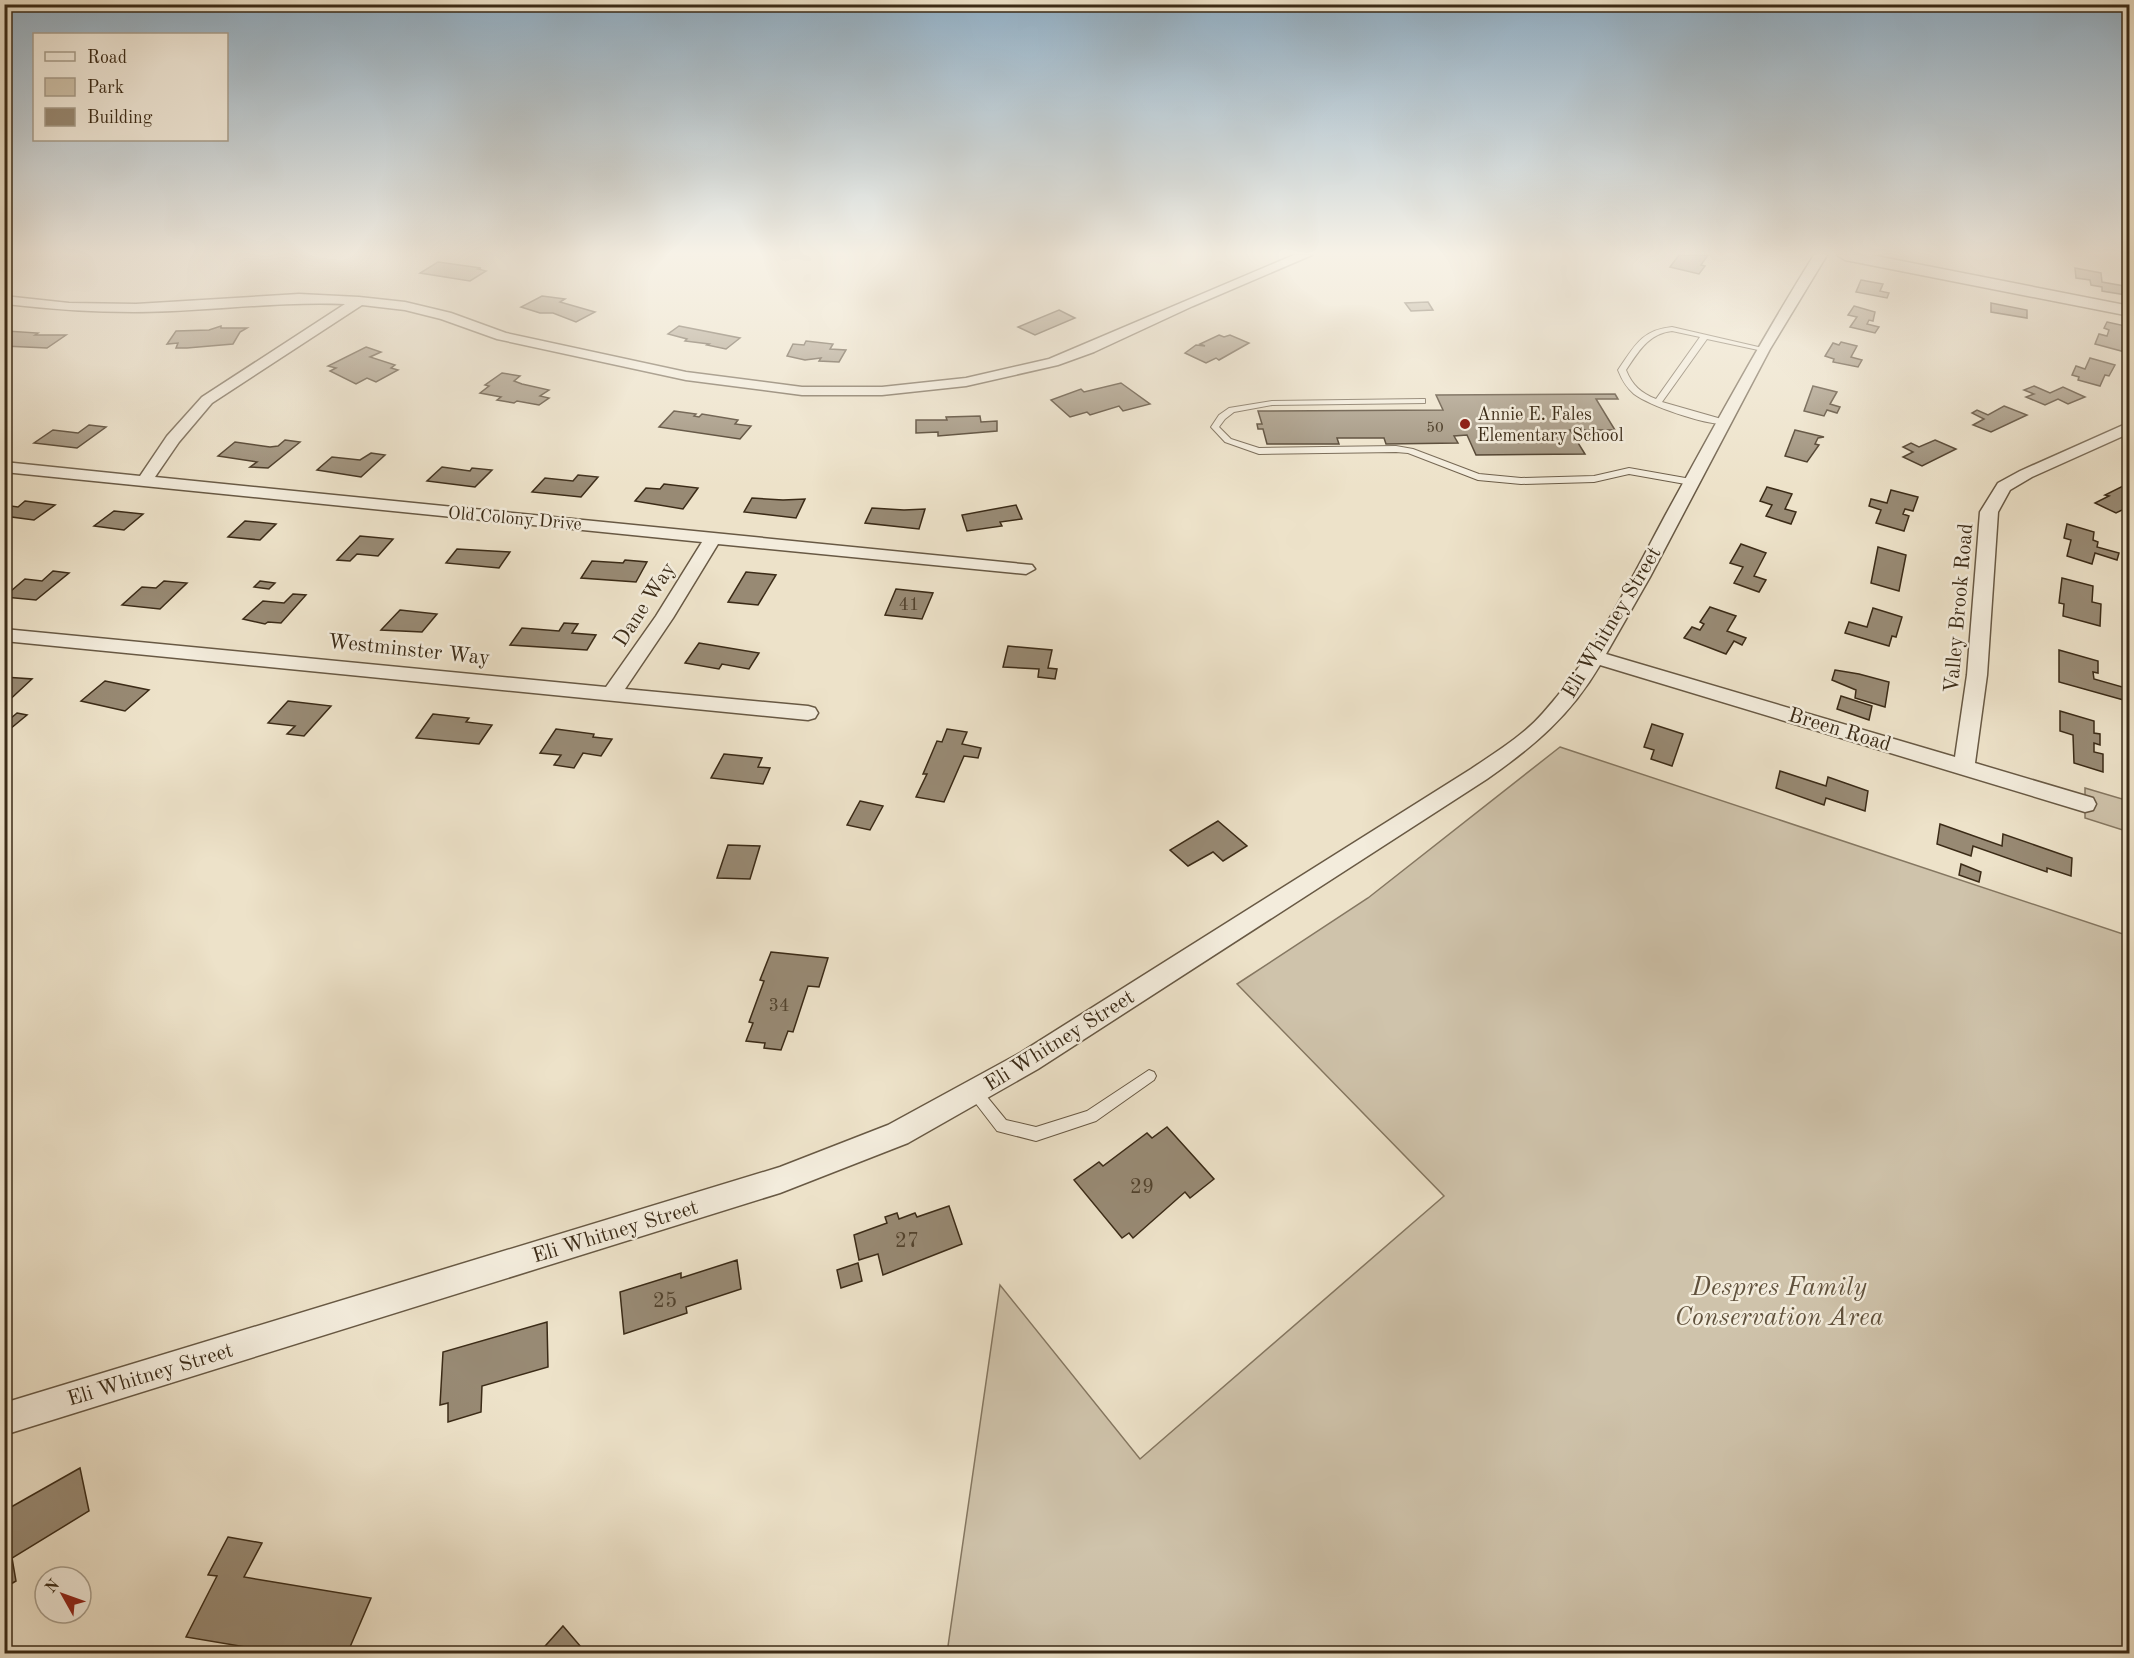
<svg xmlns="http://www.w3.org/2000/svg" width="2134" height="1658" viewBox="0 0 2134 1658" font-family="'Old Standard TT',serif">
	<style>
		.green { fill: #cfc3ab; stroke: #857761; stroke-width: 1.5 }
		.building { fill: #988a74; stroke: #3b2b17; stroke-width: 1.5 }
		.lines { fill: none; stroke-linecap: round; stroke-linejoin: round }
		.service-casing { stroke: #685944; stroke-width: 2 }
		.minor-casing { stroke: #685944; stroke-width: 3 }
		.tertiary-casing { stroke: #685944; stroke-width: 3 }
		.service { fill: #f3ecdc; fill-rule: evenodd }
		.minor { fill: #f3ecdc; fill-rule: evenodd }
		.tertiary { fill: #f3ecdc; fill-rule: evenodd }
		.poi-dot { fill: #8f2418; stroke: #f3ecdc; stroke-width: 2 }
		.labels { text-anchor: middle; stroke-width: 5; stroke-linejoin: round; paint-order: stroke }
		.far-number-label { font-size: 15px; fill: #52432e }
		.far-poi-label { font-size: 18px; fill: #3b2b17; stroke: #f3ecdc; text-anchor: start }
		.far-street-label { font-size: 18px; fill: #3b2b17; stroke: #f3ecdc }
		.number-label { font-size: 18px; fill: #52432e }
		.street-label { font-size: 21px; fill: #3b2b17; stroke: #f3ecdc }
		.near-number-label { font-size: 21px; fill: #52432e }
		.near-park-label { font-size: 26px; font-style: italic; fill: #60513c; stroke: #f3ecdc }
	</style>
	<rect width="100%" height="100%" fill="#ede2c9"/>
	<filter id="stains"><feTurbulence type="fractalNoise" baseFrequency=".00333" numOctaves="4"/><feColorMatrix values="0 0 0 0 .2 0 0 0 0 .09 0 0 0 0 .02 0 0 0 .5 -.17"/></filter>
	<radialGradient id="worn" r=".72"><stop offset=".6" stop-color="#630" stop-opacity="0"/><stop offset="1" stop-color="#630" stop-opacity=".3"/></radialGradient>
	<g class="green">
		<path d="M1560,747L2129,936V1653H947L1000,1285L1140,1459L1444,1196L1237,984L1368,898Z"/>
		<path d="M2085,788L2129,801V832L2085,818Z"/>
	</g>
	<g class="building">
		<path d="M1679,255H1708L1701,265L1705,266L1699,274L1670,267Z"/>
		<path d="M438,262L481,268L478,269L486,271L470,281L420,273Z"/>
		<path d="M2075,268L2101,273L2102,282L2130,287V298L2126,295L2102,291V287L2091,285L2090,280L2076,278Z"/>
		<path d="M1861,280L1883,284L1880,291L1889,293L1887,298L1856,292Z"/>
		<path d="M542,296L565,299L560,302L595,312L576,322L553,313H540L521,307Z"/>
		<path d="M1428,302L1433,310L1411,311L1405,303Z"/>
		<path d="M1991,303L2027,310V318L1991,312Z"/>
		<path d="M1854,306L1875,312L1873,321L1869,320L1867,324L1879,327L1875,333L1850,327L1857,317L1848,315Z"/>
		<path d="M1059,310L1075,318L1035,335L1018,327Z"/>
		<path d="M2107,322L2130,327L2129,334L2124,333L2123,336L2130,338V346L2127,345L2125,352L2095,344L2099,334L2107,336L2109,330L2104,328Z"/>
		<path d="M221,326V328H247L240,332L233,344L187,348H176L178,343L167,344L176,331L209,330Z"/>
		<path d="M679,326L740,338L726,349L707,345L709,344L685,341L687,339L668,334Z"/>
		<path d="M6,331L38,333L35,335H66L47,348L4,346Z"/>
		<path d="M1219,335L1224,337L1230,335L1249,343L1219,360L1216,358L1206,363L1185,353L1196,345L1205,346L1200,344Z"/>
		<path d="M806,341L833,344L830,349L846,350L839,362L819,361L821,358L805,360L787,356L793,344L804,345Z"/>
		<path d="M1841,342L1857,346L1851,357L1862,360L1858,367L1833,362L1834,359L1825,356L1833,343L1839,345Z"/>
		<path d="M366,347L381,352L370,357L395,365L391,368L398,370L376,382L367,378L356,384L330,371L336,368L328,366Z"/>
		<path d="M2090,358L2115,365L2109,376L2105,375L2100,386L2078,380L2079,377L2072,375L2076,366L2085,369Z"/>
		<path d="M502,373L520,376L514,381L522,384L549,390L540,396L549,398L539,405L517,401L514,403L497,400L501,397L480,393L489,386L485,385Z"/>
		<path d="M1121,383L1150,404L1123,411L1119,406L1090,415L1087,412L1070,417L1051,400L1081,389L1084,392Z"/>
		<path d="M1813,386L1837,392L1830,404L1840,407L1837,413L1827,410L1824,416L1804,411Z"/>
		<path d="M2034,386L2050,393L2063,387L2085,397L2068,404L2058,399L2045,405L2026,397L2034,394L2024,390Z"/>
		<path d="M1615,394L1618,399H1596L1615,430H1570L1585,454L1476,455L1467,435L1454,436L1458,443L1386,444L1384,438H1337L1339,444H1267L1263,429H1258L1257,424H1262L1258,411L1443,410L1436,395Z"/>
		<path d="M2004,406L2027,415L1991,432L1973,425L1984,419L1972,413L1977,410L1988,415Z"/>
		<path d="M674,411L696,414L694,416L699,417L702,414L738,420L735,424L751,426L740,439L659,427Z"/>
		<path d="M980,416L981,422L997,421V431L938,436V432L916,433V420H947L946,417Z"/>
		<path d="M89,425L106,427L77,448L34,443L53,430L78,433Z"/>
		<path d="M1795,430L1824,437L1818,438L1815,444L1819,445L1807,462L1785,456Z"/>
		<path d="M285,440L300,442L268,468L250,467L257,462L218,456L235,442L270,447L278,446Z"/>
		<path d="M1935,440L1956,449L1922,466L1903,457L1913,452L1903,447L1911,443L1919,447Z"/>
		<path d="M371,453L385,455L361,477L317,470L332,457L360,460Z"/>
		<path d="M442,467L470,471L472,468L492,470L475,487L427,481Z"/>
		<path d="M578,475L598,477L581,497L532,492L545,478L573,481Z"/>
		<path d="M664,484L698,488L683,509L635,501L646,488L660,489Z"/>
		<path d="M2125,485L2130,487V512L2124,509L2116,513L2095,503L2109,496L2105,495Z"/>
		<path d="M1767,487L1792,494L1785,509L1796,512L1791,524L1766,516L1772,505L1760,501Z"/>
		<path d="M1891,490L1918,497L1913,511L1905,509L1903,514L1909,516L1904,531L1876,523L1881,510L1869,506L1871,499L1887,503Z"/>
		<path d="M752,498L783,500L805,499L796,518L744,512Z"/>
		<path d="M25,501L55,505L34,520L4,516V505L18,507Z"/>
		<path d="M1016,505L1022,519L1000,522L1002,526L967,531L962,515Z"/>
		<path d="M872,508L904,510L925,509L919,529L865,523Z"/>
		<path d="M114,511L143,514L124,530L94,526Z"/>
		<path d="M245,521L276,524L260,540L228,537Z"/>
		<path d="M2067,524L2094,532L2093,540L2098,542L2097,547L2119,553L2117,560L2095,553L2092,564L2067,556L2071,540L2064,538Z"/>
		<path d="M360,536L393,539L378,556L357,554L350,561L337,560Z"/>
		<path d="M1741,544L1766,553L1754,576L1766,580L1759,592L1734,583L1743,567L1730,563Z"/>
		<path d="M1878,547L1906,555L1899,591L1871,583Z"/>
		<path d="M457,549L510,552L499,568L446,563Z"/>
		<path d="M625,560L647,562L636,582L581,578L592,561L623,563Z"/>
		<path d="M53,571L69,573L36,600L4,597L25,579L42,581Z"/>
		<path d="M746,572L776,575L758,605L728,602Z"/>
		<path d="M2062,578L2093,586L2092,602L2101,604L2100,626L2063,616L2064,604L2059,603Z"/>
		<path d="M164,581L187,583L160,609L122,605L142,587L156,588Z"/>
		<path d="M260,581L275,583L269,589L254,587Z"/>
		<path d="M896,589L933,593L922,619L885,615Z"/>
		<path d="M293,594L306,595L281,623L268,622L265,624L243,619L263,601L284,603Z"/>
		<path d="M1710,607L1736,616L1727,631L1746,638L1742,645L1734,641L1726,654L1684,638L1692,627L1700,630L1704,624L1700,622Z"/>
		<path d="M1873,608L1902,617L1896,637L1892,636L1889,646L1845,633L1849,622L1867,627Z"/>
		<path d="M400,610L437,614L422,632L381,630Z"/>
		<path d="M564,623L578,624L572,633L596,635L587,650L510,645L522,628L559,631Z"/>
		<path d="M699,643L759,653L749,669L722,664L719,669L685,663Z"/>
		<path d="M1008,646L1052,650L1048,668L1057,669L1055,679L1038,677L1039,669L1003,667Z"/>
		<path d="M2059,650L2098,661V673L2093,672L2094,679L2126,688L2127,701L2059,682Z"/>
		<path d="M1835,670L1859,674L1889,682L1885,707L1855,698L1856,690L1832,680Z"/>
		<path d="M4,677L32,679L4,705Z"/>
		<path d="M105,681L149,690L125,711L81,701Z"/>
		<path d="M1841,696L1872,706L1869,720L1837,709Z"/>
		<path d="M288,701L331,706L304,736L287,734L295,726L268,723Z"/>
		<path d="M2060,711L2094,721V733L2100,734V745L2094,743V752L2103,754V772L2074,763L2073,735L2060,731Z"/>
		<path d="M17,713L27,715L10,729L4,728V724Z"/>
		<path d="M433,714L469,718L466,722L492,725L479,744L416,738Z"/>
		<path d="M1652,724L1683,734L1672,766L1651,759L1654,750L1644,747Z"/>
		<path d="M556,729L594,734L593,737L612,739L601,756L583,753L574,768L554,765L561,755L540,753Z"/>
		<path d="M947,729L967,732L962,744L981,748L978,758L964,756L944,802L916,797L927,774H923L937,741L942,742Z"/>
		<path d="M724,754L762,758L758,767L770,768L763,784L711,778Z"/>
		<path d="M1780,771L1826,786L1828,777L1868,791L1865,811L1826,798L1824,805L1776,788Z"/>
		<path d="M860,801L883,806L870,830L847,825Z"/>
		<path d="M1218,821L1247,846L1223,861L1213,852L1188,866L1170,850Z"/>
		<path d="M1940,824L2002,846L2003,834L2072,858L2071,876L2047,868V872L1973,846L1971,856L1937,844Z"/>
		<path d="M728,845L760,846L750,879L717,878Z"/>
		<path d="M1961,864L1981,872L1979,882L1959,875Z"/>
		<path d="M771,952L828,958L819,987L808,986L793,1032L788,1031L781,1050L764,1048L765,1043L746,1041L753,1023L749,1022L764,981L760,980Z"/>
		<path d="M1167,1127L1214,1179L1190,1198L1185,1192L1133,1238L1129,1233L1122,1238L1074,1180L1099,1162L1103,1166L1147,1133L1152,1138Z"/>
		<path d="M949,1206L962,1244L883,1275L878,1254L859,1260L854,1235L887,1223L885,1217L897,1213L899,1219L915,1213L917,1217Z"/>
		<path d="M737,1260L741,1289L686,1307L687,1313L624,1334L620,1292L681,1273V1278Z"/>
		<path d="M858,1263L862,1281L841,1288L837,1270Z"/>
		<path d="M547,1322L548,1367L482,1386L481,1412L448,1422V1403L440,1405L443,1352Z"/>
		<path d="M80,1468L89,1511L12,1558L16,1581L4,1588V1511Z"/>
		<path d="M228,1537L262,1543L244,1577L371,1598L347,1654H287L186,1637L217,1576L208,1575Z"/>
		<path d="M563,1626L587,1654H538Z"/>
	</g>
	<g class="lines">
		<defs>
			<g id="service">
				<path d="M1672,327L1767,349L1763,351L1707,339L1662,402L1725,420V424C1705,425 1650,406 1634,394C1626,387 1622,380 1618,370C1634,347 1641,330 1672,327ZM1672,331L1700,337L1656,399C1641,393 1632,385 1626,370C1639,351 1648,334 1672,331Z"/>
				<path d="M1422,399H1425V403L1272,405L1234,412L1225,419L1219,427L1231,439L1259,448L1396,446L1413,449L1479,474L1521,478L1594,476L1629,468L1691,479L1695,482L1691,485L1629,474L1594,482L1521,484L1478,480L1408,453L1396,452L1259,454L1225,442L1211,427L1219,415L1229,408L1272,401Z"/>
				<path d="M1149,1070L1154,1072L1156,1076L1154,1080L1096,1121L1036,1141L997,1131L967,1092L969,1087L974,1086L979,1087L1006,1120L1036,1127L1087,1111Z"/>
			</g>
			<g id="minor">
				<path d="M1294,255H1312L1193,306L1094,352L1058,365L966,386L882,395H802L686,380L497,339L441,319L405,310L362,305L212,403L179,442L155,477L1032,565L1035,569L1026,574L718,544L673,618L625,689L808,706L815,708L818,713L815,718L808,720L4,641V629L606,687L656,616L702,542L4,472V462L140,476L167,436L202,397L345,304C274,301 205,312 134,312C91,312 49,309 6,304L4,296L69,303L136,304L299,294L359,297L405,302L451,313L506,333L686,372L802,387H882L966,378L1049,359Z"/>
				<path d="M1814,255H1827L1770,349L1650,577L1606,654L1955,757L1967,675L1980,512L1998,483L2020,471L2130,422V433L2032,477L2010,490L1998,512L1987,675L1975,763L2093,798L2096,804L2093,810L2085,812L1600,665C1570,716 1534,746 1487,779L1038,1069L908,1143L780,1193L4,1435V1403L780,1167L888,1125L1020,1053L1471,769C1496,752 1524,735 1543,713C1594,656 1629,583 1665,516C1713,428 1761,340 1814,255Z"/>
			</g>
			<path id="tertiary" d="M1837,255H1871L2130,306V316L1845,260Z"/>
		</defs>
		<use href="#service" class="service-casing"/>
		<use href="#minor" class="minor-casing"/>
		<use href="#tertiary" class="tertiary-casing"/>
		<use href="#service" class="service"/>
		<use href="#minor" class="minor"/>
		<use href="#tertiary" class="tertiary"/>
	</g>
	<linearGradient id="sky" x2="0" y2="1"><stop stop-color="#91aec3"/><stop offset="0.52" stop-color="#f7f2e7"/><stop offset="1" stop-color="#f7f2e7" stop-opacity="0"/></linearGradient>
	<rect width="2134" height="487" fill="url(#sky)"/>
	<circle class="poi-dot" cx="1465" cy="424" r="6"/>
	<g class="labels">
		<g class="far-number-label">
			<text x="1435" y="432">50</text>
		</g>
		<g class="far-poi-label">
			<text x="1477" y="420">Annie E. Fales<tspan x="1477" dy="21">Elementary School</tspan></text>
		</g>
		<g class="far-street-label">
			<text transform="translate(515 518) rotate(5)" y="6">Old Colony Drive</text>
		</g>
		<g class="number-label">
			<text x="909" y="610">41</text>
			<text x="779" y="1011">34</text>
		</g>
		<g class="street-label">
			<text transform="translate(644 604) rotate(-57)" y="7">Dane Way</text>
			<text transform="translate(1958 608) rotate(-85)" y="7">Valley Brook Road</text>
			<text transform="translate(1611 622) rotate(-59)" y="7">Eli Whitney Street</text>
			<text transform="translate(409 649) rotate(6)" y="7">Westminster Way</text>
			<text transform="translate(1840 729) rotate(17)" y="7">Breen Road</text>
			<text transform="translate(1059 1040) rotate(-32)" y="7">Eli Whitney Street</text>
			<text transform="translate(615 1231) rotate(-17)" y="7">Eli Whitney Street</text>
			<text transform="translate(150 1374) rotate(-17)" y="7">Eli Whitney Street</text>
		</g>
		<g class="near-number-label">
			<text x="1142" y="1193">29</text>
			<text x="907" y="1247">27</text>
			<text x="665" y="1307">25</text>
		</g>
		<g class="near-park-label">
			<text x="1779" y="1295">Despres Family<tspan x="1779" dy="30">Conservation Area</tspan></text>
		</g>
	</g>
	<rect width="2134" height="1658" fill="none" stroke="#ede2c9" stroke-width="24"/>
	<rect x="6" y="6" width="2122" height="1646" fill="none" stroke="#3b2b17" stroke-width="3"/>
	<rect x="12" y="12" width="2110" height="1634" fill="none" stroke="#3b2b17" stroke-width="1.5"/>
	<rect x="33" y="33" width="195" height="108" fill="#f3ecdc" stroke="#a99f8d" stroke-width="1.5"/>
	<rect x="45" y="52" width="30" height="9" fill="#f3ecdc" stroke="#a99f8d" stroke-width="1.5"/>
	<text x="87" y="63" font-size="18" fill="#3b2b17">Road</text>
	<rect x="45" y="78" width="30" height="18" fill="#cfc3ab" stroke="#a99f8d" stroke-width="1.5"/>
	<text x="87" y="93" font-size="18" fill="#3b2b17">Park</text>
	<rect x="45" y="108" width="30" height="18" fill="#988a74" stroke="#a99f8d" stroke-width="1.5"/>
	<text x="87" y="123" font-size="18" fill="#3b2b17">Building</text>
	<g transform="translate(63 1595) rotate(310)"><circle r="28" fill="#f3ecdc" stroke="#a99f8d" stroke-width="1.5"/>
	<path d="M0-4.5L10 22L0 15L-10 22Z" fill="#8f2418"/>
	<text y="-9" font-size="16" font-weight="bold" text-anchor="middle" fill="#3b2b17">N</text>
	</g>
	<rect width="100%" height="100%" filter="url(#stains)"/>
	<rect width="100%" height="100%" fill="url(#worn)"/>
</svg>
